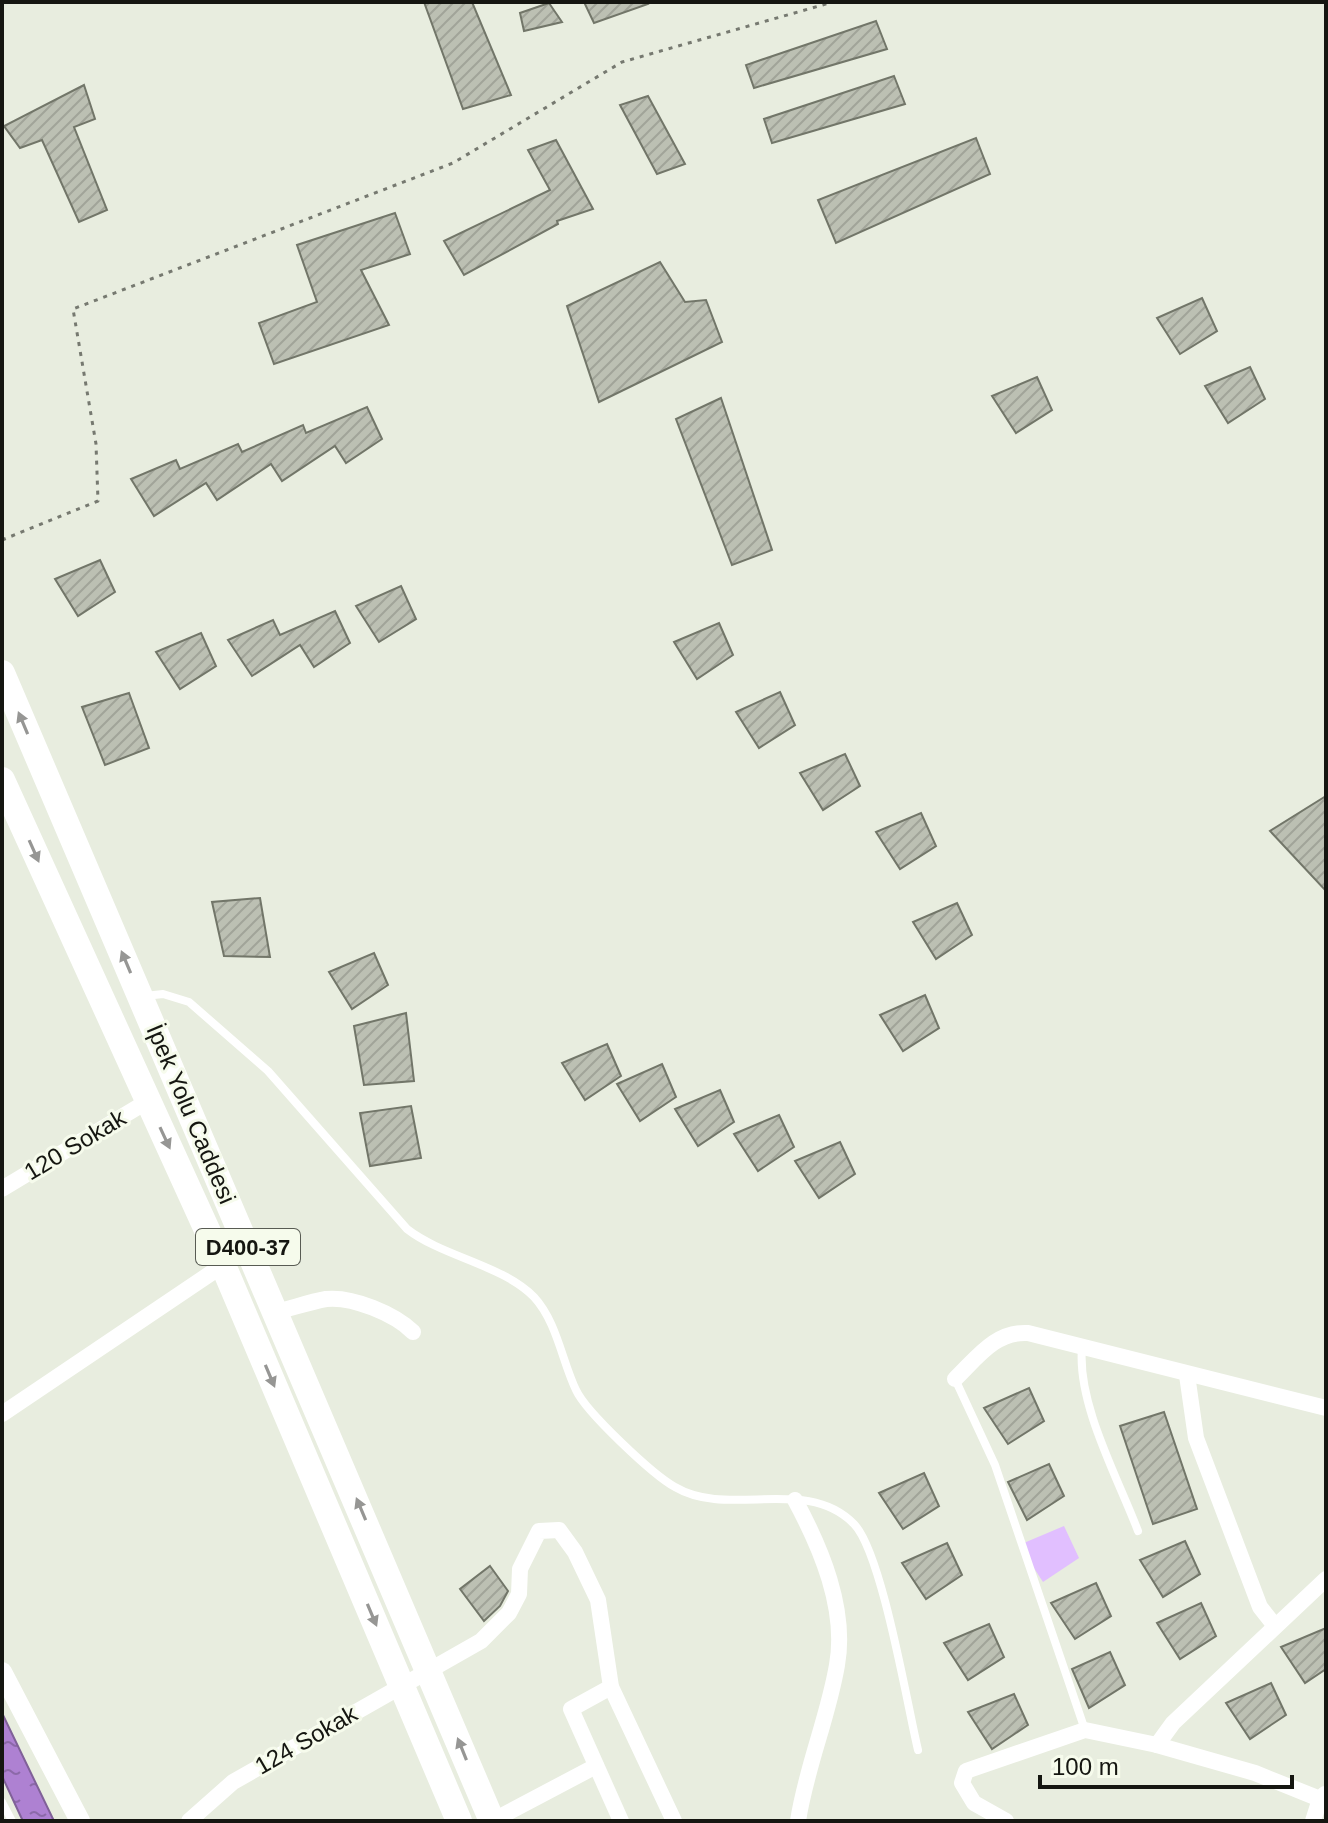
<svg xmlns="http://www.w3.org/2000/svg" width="1328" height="1823" viewBox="0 0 1328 1823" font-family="Helvetica,sans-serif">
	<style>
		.park { fill: #e1bfff }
		.water { fill: url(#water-ripples); stroke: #806198; stroke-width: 2 }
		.building { fill: url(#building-hatch); stroke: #727669; stroke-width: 2 }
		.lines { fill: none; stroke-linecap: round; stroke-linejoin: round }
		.path { stroke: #767970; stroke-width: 3; stroke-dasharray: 4 6; stroke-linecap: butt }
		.service { stroke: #fff; stroke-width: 8 }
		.minor { stroke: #fff; stroke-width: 16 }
		.tertiary { stroke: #fff; stroke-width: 20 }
		.trunk { stroke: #fff; stroke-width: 26 }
		.oneway { fill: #969694 }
		.labels { text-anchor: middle; stroke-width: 6; stroke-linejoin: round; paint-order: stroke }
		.shield { fill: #f6fbec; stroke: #585b53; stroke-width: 2 }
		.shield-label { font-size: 22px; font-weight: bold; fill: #151611 }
		.street-label { font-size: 24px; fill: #151611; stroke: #f6fbec }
	</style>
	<defs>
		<pattern id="water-ripples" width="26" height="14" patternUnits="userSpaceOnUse" patternTransform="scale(2)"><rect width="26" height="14" fill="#ae81d2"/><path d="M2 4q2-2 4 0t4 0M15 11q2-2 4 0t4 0" fill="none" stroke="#8c69a9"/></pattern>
		<pattern id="building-hatch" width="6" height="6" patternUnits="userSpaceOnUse" patternTransform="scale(2)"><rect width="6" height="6" fill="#bcc0b3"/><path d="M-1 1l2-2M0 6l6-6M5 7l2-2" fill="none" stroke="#a1a499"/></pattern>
	</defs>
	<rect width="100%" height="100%" fill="#e8eddf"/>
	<path class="park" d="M1064,1526L1079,1558L1043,1582L1019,1545Z"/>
	<path class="water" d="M2,1713L54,1821H23L21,1817L2,1776Z"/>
	<g class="building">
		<path d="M424,2H472L511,95L463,109Z"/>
		<path d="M584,2H647L648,4L594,23Z"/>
		<path d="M549,3L562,22L524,31L520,13Z"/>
		<path d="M876,21L887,49L754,88L746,65Z"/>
		<path d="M894,76L905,104L772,143L764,119Z"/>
		<path d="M84,85L95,119L74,127L107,210L79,222L42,140L20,148L4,126Z"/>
		<path d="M648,96L685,164L657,174L620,105Z"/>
		<path d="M976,138L990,174L836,243L818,200Z"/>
		<path d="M556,140L593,209L557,221L558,224L464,275L444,241L550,190L528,150Z"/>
		<path d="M395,213L410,254L361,270L389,325L274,364L259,323L317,302L297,245Z"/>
		<path d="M660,262L685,302L706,300L722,342L599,402L567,306Z"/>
		<path d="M1202,298L1217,331L1180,354L1157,318Z"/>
		<path d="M1250,367L1265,399L1228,423L1205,386Z"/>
		<path d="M1037,377L1052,410L1016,433L992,396Z"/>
		<path d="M721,398L772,550L732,565L676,419Z"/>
		<path d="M367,407L382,439L346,463L335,446L282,481L271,464L217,500L206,483L154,516L131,479L176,460L180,469L238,444L242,452L303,425L306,433Z"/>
		<path d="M100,560L115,592L78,616L55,579Z"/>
		<path d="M401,586L416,619L379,642L356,606Z"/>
		<path d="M335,611L350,643L314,667L300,645L252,676L228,640L273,620L280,635Z"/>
		<path d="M719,623L733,655L697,679L674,642Z"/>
		<path d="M201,633L216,666L180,689L156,652Z"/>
		<path d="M780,692L795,725L759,748L736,712Z"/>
		<path d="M129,693L149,748L105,765L82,707Z"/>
		<path d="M845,754L860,786L823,810L800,773Z"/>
		<path d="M1326,796V891L1270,831Z"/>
		<path d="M921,813L936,846L900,869L876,832Z"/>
		<path d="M260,898L270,957L224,956L212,902Z"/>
		<path d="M957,903L972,935L936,959L913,922Z"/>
		<path d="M374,953L388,985L352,1009L329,972Z"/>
		<path d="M925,995L939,1028L903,1051L880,1015Z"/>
		<path d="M406,1013L414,1081L364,1085L354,1026Z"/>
		<path d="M607,1044L621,1076L585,1100L562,1063Z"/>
		<path d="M662,1064L676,1097L640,1121L617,1084Z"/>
		<path d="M720,1090L734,1122L698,1146L675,1109Z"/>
		<path d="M411,1106L421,1158L370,1166L360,1113Z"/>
		<path d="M779,1115L794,1147L758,1171L734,1134Z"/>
		<path d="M840,1142L855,1174L819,1198L795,1161Z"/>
		<path d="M1029,1388L1044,1421L1008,1444L984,1408Z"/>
		<path d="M1164,1412L1197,1509L1153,1524L1120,1426Z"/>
		<path d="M1049,1464L1064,1496L1027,1520L1008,1482Z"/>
		<path d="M924,1473L939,1506L903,1529L879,1493Z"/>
		<path d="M1185,1541L1200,1574L1163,1597L1140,1560Z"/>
		<path d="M947,1543L962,1575L926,1599L902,1563Z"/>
		<path d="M490,1566L508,1591L500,1606L484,1621L460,1589Z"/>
		<path d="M1096,1583L1111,1616L1075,1639L1051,1603Z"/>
		<path d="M1201,1603L1216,1636L1180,1659L1157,1623Z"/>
		<path d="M989,1624L1004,1657L968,1680L944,1643Z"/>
		<path d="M1326,1628V1669L1305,1683L1281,1647Z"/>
		<path d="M1110,1652L1125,1685L1089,1708L1072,1669Z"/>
		<path d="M1271,1683L1286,1715L1250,1739L1226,1703Z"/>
		<path d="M1014,1694L1028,1725L992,1749L968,1712Z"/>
	</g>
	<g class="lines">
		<path class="path" d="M2,540L98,501L96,444L73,309L453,163L622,62L833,2"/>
		<g class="service">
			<path d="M145,996L163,994L189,1002L268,1071L407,1229C443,1257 503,1265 534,1297C557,1322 562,1361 576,1390C586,1412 653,1475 675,1487C729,1519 806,1475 854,1524C882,1553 907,1704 918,1750"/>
			<path d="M1082,1348C1077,1404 1118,1478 1138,1531"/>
			<path d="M955,1379L995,1465L1085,1730"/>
			<path d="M2,1802L12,1821"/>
		</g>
		<g class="minor">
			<path d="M2,1189L148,1101"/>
			<path d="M276,1312C293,1308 309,1302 326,1299C352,1296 395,1314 413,1332"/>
			<path d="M1187,1375L1196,1438L1260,1607L1275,1626"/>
			<path d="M955,1379C977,1358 995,1331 1028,1333L1326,1408"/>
			<path d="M2,1414L223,1265"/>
			<path d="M795,1500C821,1548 847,1609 837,1665C828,1718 806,1768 798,1821"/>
			<path d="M611,1687L571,1709L621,1821"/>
			<path d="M1157,1745L1173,1723L1326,1579"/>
			<path d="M189,1821L233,1782L481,1641L509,1613L519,1594L520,1569L539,1531L559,1530L575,1552L598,1600L611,1687L674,1821"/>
			<path d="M492,1821L596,1766"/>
			<path d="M1006,1821L974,1803L962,1783L966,1771L1085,1730L1157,1745L1255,1773L1320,1799"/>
			<path d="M1313,1821L1320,1799L1325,1794"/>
		</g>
		<path class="tertiary" d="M2,1672L80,1821"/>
		<g class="trunk">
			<path d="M2,673L492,1821"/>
			<path d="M2,780L223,1265L459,1821"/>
		</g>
	</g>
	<defs><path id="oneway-solid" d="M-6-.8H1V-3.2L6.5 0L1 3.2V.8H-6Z" transform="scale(2)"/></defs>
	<g class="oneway">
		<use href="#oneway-solid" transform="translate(23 723) rotate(-113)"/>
		<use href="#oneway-solid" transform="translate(34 851) rotate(66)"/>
		<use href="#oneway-solid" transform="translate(126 962) rotate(-113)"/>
		<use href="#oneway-solid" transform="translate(165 1138) rotate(65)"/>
		<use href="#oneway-solid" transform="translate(270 1376) rotate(67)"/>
		<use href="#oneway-solid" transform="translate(361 1509) rotate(-113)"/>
		<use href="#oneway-solid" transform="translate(372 1615) rotate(67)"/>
		<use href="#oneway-solid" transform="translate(462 1749) rotate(-112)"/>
	</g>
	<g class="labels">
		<rect class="shield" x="196" y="1229" width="104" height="36" rx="6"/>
		<g class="shield-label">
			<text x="248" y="1255">D400-37</text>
		</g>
		<g class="street-label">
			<text transform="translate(191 1114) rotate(67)" y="8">İpek Yolu Caddesi</text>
			<text transform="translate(75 1145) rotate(-31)" y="8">120 Sokak</text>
			<text transform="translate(306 1740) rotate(-30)" y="8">124 Sokak</text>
		</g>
	</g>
	<rect width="1328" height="1823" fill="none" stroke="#151611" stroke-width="8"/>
	<path d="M1040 1775v12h252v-12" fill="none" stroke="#151611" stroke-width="4"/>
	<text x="1052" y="1775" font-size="24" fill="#151611" stroke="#f6fbec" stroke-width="6" paint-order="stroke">100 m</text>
</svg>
